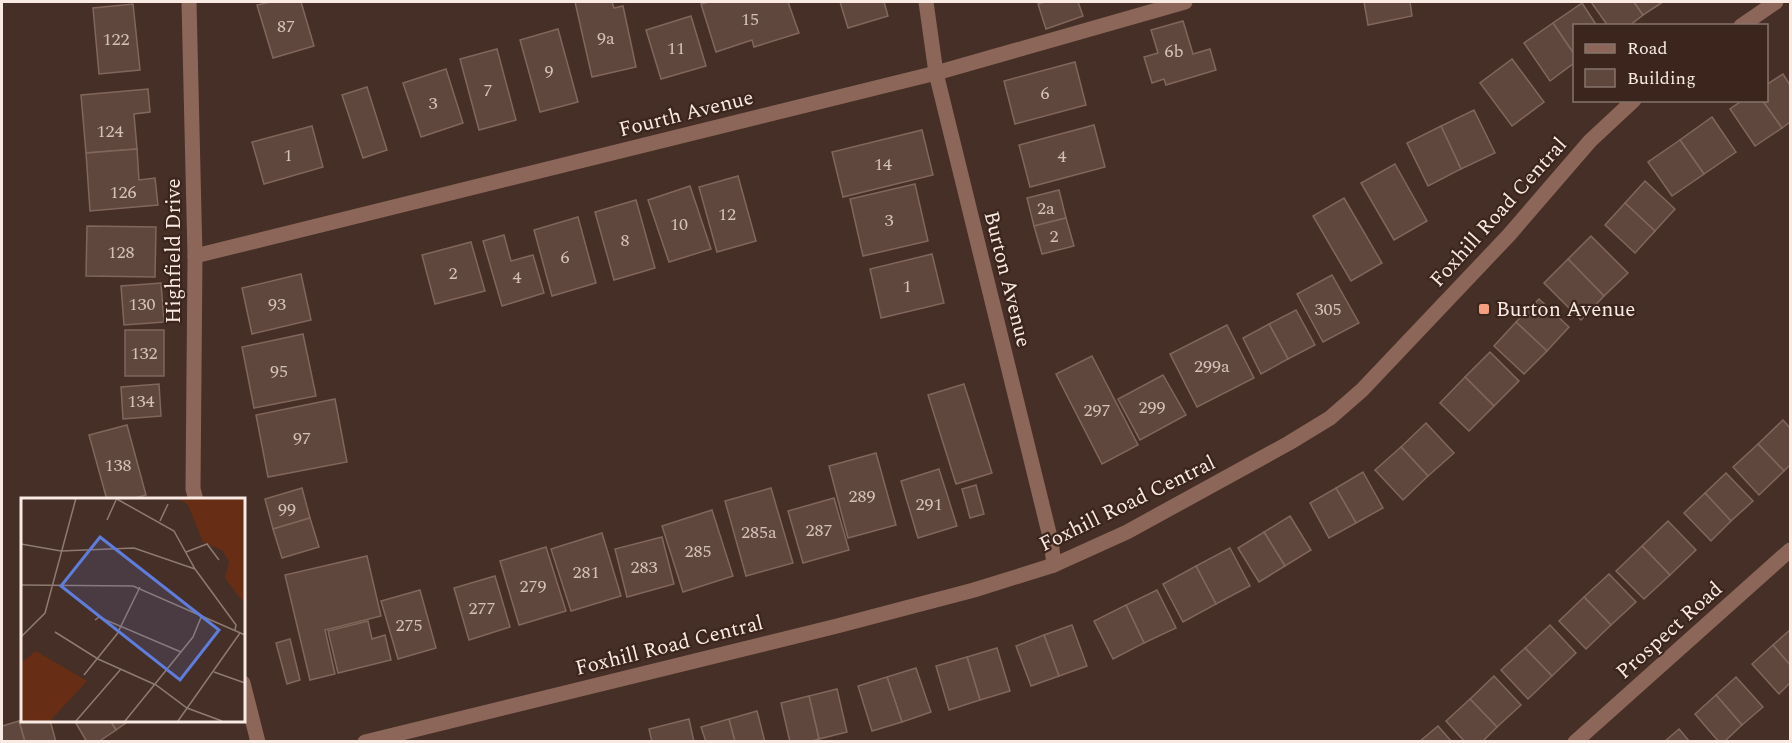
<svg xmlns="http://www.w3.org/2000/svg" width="1792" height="743" viewBox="0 0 1792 743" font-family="Spectral,serif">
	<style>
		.building { fill: #60473d; stroke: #81665c; stroke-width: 1.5 }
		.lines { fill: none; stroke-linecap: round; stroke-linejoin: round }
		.minor { stroke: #8c6658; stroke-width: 15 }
		.tertiary { stroke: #8c6658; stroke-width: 15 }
		.poi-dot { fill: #f2a080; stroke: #3b251c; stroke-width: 2 }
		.labels { text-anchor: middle; stroke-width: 4.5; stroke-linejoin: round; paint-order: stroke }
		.number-label { font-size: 18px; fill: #d3c1ba }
		.street-label { font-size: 21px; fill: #f9eae4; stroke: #3b251c }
		.poi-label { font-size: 21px; fill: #f9eae4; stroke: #3b251c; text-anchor: start }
		.inset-road { fill: none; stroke: #8e7a72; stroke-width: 1.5 }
		.view { fill: #5f7ddc; fill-opacity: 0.15; stroke: #5f7ddc; stroke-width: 3 }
		.inset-edge { fill: none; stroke: #f9eae4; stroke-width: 3 }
	</style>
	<rect width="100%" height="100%" fill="#462f26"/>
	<g class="building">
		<path d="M271,2H301L314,46L273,58L257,5Z"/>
		<path d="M575,2H612L614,8L623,6L636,67L592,77Z"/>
		<path d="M709,2H788L799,33L754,47L752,40L716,52L701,4Z"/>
		<path d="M840,2H884L888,16L848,28Z"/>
		<path d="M1044,2H1078L1083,16L1046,29L1038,4Z"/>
		<path d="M1364,2H1410L1412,16L1368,25Z"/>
		<path d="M1591,2H1634L1643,15L1629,26H1608Z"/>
		<path d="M1634,2H1663L1643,15Z"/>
		<path d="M1582,3L1597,26H1574V54L1553,23Z"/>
		<path d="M133,4L140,70L99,74L93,8Z"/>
		<path d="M691,16L706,66L661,79L646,30Z"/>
		<path d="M1183,21L1193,54L1210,49L1216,70L1166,85L1164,79L1152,83L1144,57L1158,53L1151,30Z"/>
		<path d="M1553,23L1574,54V63L1550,81L1524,43Z"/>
		<path d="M558,29L578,102L540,112L520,40Z"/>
		<path d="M497,49L516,120L479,130L460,59Z"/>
		<path d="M1512,59L1544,102L1512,126L1480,83Z"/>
		<path d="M1075,62L1086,105L1015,124L1004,81Z"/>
		<path d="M446,69L463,123L421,137L403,83Z"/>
		<path d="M1783,74L1790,85V122L1782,128L1762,100H1766V85Z"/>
		<path d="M367,87L387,150L363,158L342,95Z"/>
		<path d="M148,89L150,112L134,114L137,149L86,153L81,95Z"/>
		<path d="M1743,100H1762L1782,128L1755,146L1730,109Z"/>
		<path d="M1474,110L1495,153L1461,169L1441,126Z"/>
		<path d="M1712,117L1736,152L1704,174L1680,140Z"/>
		<path d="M1094,125L1105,167L1030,187L1019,145Z"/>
		<path d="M312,126L323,167L264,184L252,142Z"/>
		<path d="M1441,126L1461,169L1428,186L1407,143Z"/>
		<path d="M922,130L933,175L843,197L832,152Z"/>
		<path d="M1680,140L1704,174L1672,196L1648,162Z"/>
		<path d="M137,149L139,180L155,178L158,205L90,211L86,153Z"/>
		<path d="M1395,164L1427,221L1394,240L1361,183Z"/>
		<path d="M738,176L756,241L717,252L699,187Z"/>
		<path d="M1645,181L1675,209L1655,231L1625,203Z"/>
		<path d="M915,184L928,241L863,256L850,199Z"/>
		<path d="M690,186L711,249L669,262L648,200Z"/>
		<path d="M1059,190L1066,218L1034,226L1027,198Z"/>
		<path d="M1344,198L1382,263L1351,281L1313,216Z"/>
		<path d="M636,200L655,268L614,280L595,212Z"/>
		<path d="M1625,203L1655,231L1635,253L1605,225Z"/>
		<path d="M578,217L596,283L552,296L534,230Z"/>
		<path d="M1066,218L1074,246L1042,254L1034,226Z"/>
		<path d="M87,226L156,227L155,277L86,276Z"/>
		<path d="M504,235L511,261L533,255L544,293L502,306L483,241Z"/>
		<path d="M1591,236L1628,273L1604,296L1568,259Z"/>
		<path d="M471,242L485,291L435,304L422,255Z"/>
		<path d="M932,254L944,303L881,318L870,269Z"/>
		<path d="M1568,259L1604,296L1581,320L1544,283Z"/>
		<path d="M301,274L311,320L252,334L242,288Z"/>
		<path d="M1332,275L1359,323L1323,342L1297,294Z"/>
		<path d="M161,283L164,322L124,325L121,286Z"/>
		<path d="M1539,299L1569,327L1547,351L1516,322Z"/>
		<path d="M1296,310L1315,345L1288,359L1269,324Z"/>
		<path d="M1516,322L1547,351L1524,374L1494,346Z"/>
		<path d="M1269,324L1288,359L1261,374L1243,338Z"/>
		<path d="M1227,325L1254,378L1197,407L1170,354Z"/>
		<rect x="125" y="330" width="39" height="46"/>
		<path d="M303,334L316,396L254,408L242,347Z"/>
		<path d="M1490,352L1519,381L1494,406L1465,377Z"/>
		<path d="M1092,356L1138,445L1102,464L1056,374Z"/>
		<path d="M1163,375L1186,415L1140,440L1118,399Z"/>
		<path d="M1465,377L1494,406L1469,431L1440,403Z"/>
		<path d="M159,384L161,416L123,419L121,387Z"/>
		<path d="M964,384L992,473L956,484L928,395Z"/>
		<path d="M335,399L347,462L268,477L256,415Z"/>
		<path d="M1783,420L1790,428V465L1784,471L1758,444Z"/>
		<path d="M1426,423L1454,453L1428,476L1401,447Z"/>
		<path d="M127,425L146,495L128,500H107L89,435Z"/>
		<path d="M1758,444L1784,471L1759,495L1733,467Z"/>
		<path d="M1401,447L1428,476L1403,500L1375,470Z"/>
		<path d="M876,453L896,525L848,538L829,466Z"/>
		<path d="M939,469L957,526L918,538L901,481Z"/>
		<path d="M1363,472L1383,508L1356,523L1336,488Z"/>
		<path d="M1726,473L1753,501L1731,521L1705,493Z"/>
		<path d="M976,485L984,514L970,518L962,489Z"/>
		<path d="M302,488L310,518L273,529L265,499Z"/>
		<path d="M771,488L793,563L746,576L725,501Z"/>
		<path d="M1336,488L1356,523L1329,538L1310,503Z"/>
		<path d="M1705,493L1731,521L1711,541L1684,513Z"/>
		<path d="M834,498L849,550L803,563L788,511Z"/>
		<path d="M712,510L733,576L683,592L662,526Z"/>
		<path d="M1290,516L1311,550L1285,566L1264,532Z"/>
		<path d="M310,518L319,547L282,558L273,529Z"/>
		<path d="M1668,521L1696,550L1670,575L1642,546Z"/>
		<path d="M1264,532L1285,566L1259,582L1238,548Z"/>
		<path d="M602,533L621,596L571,611L551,549Z"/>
		<path d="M662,537L674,584L627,597L615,549Z"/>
		<path d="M1642,546L1670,575L1644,599L1616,571Z"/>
		<path d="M546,547L566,611L519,625L500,561Z"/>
		<path d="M1230,548L1250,586L1216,604L1196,566Z"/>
		<path d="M367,556L381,616L325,630L335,674L310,680L285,575Z"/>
		<path d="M1196,566L1216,604L1183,622L1163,584Z"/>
		<path d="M1609,574L1636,602L1611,625L1584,597Z"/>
		<path d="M495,576L510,627L469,640L454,588Z"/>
		<path d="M420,590L436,648L398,659L381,601Z"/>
		<path d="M1157,590L1176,628L1144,643L1126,605Z"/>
		<path d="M1584,597L1611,625L1586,649L1559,621Z"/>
		<path d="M1126,605L1144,643L1113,659L1094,621Z"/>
		<path d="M368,621L372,639L385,635L391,660L338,673L328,631Z"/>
		<path d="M1072,625L1087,666L1059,676L1044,635Z"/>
		<path d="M1550,625L1576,653L1552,676L1525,648Z"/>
		<path d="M1790,630V665L1773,645Z"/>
		<path d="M1044,635L1059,676L1031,686L1016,646Z"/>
		<path d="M290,639L300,680L287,684L276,643Z"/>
		<path d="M1773,645L1790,665V683L1779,694L1752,664Z"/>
		<path d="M997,648L1010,691L980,700L967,657Z"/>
		<path d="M1525,648L1552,676L1528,699L1501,670Z"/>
		<path d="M967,657L980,700L949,710L936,666Z"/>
		<path d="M916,668L931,712L902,722L887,677Z"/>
		<path d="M1494,676L1521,705L1497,727L1470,699Z"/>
		<path d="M887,677L902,722L872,731L858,686Z"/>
		<path d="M1736,677L1763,707L1742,725L1716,695Z"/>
		<path d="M837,689L847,732L819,739L809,696Z"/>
		<path d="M1716,695L1742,725L1724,742H1719L1695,714Z"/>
		<path d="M809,696L819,739L809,742H790L781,703Z"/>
		<path d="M1470,699L1497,727L1482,742H1465L1446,721Z"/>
		<path d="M757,711L765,742H735L729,719Z"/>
		<path d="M689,719L694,742H652L649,729Z"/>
		<path d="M729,719L735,742H706L701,727Z"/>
		<path d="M22,720H50L56,742H25L19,721Z"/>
		<path d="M74,720H110L116,730L98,742H87Z"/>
		<path d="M110,720H130L116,730Z"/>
		<path d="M19,721L25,742H2V726Z"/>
		<path d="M1438,726L1452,742H1419Z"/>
		<path d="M1679,729L1690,742H1664Z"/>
	</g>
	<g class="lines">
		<g class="minor">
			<path d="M189,2L195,256L193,489L196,500"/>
			<path d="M926,2L936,73L1051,541L1054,565"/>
			<path d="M195,256L936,73L1185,2"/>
			<path d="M243,683L258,742"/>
			<path d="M1575,742L1790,550"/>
		</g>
		<g class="tertiary">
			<path d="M1741,26L1776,2"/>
			<path d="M365,742L837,626L974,590L1054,565L1127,532L1289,443L1330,418L1362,390L1509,235L1590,141L1634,100"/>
		</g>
	</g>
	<rect class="poi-dot" x="1478" y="303" width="12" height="12" rx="3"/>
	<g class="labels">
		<g class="number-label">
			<text x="750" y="25">15</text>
			<text x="286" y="32">87</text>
			<text x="606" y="44">9a</text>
			<text x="116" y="45">122</text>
			<text x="676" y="54">11</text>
			<text x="1174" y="57">6b</text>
			<text x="549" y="77">9</text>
			<text x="488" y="96">7</text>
			<text x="1045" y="99">6</text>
			<text x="433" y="109">3</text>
			<text x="110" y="137">124</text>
			<text x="288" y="161">1</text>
			<text x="1062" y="162">4</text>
			<text x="883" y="170">14</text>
			<text x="123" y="198">126</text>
			<text x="1046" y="214">2a</text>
			<text x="727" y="220">12</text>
			<text x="889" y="226">3</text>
			<text x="679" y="230">10</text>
			<text x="1054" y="242">2</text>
			<text x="625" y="246">8</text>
			<text x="121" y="258">128</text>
			<text x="565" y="263">6</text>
			<text x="453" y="279">2</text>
			<text x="517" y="283">4</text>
			<text x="907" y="292">1</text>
			<text x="142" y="310">130</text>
			<text x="277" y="310">93</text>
			<text x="1328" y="315">305</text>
			<text x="144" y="359">132</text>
			<text x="1212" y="372">299a</text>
			<text x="279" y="377">95</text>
			<text x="141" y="407">134</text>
			<text x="1152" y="413">299</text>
			<text x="1097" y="416">297</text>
			<text x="302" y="444">97</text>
			<text x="118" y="471">138</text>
			<text x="862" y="502">289</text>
			<text x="929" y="510">291</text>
			<text x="287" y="515">99</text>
			<text x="819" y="536">287</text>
			<text x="759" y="538">285a</text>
			<text x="698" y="557">285</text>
			<text x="644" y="573">283</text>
			<text x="586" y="578">281</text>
			<text x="533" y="592">279</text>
			<text x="482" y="614">277</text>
			<text x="409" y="631">275</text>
		</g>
		<g class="street-label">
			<text transform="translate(686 113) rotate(-14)" y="7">Fourth Avenue</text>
			<text transform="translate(1498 212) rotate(-48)" y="7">Foxhill Road Central</text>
			<text transform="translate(173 251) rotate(-90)" y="7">Highfield Drive</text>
			<text transform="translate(1008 279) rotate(76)" y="7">Burton Avenue</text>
			<text transform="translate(1127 503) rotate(-26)" y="7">Foxhill Road Central</text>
			<text transform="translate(1669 630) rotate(-42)" y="7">Prospect Road</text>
			<text transform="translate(669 645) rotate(-14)" y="7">Foxhill Road Central</text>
		</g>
		<g class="poi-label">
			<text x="1496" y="316">Burton Avenue</text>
		</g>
	</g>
	<g transform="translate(21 498)">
		<rect width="224" height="224" fill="#462f26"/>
		<path d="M158,0H223V105L204,80L208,64L201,52L182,44L167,7ZM15,153L66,183L29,223H0V165Z" fill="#672d15"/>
		<path class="inset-road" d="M94,0L153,33L174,71L215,127L214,132M86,22L95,2M139,23L147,6M0,46L40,53L113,50L174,71M165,54L186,46L198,62M0,87L112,88L224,137M74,122L78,119L160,154M34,134L77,161L135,187L166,210L201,223M0,139L24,115L55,0M193,174L224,185M63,177L96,136L119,89M55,223L100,171M104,223L172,139L181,117M157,223L219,135"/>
		<path class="view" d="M79,39L198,132L159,182L40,88Z"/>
		<rect width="224" height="224" class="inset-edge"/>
	</g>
	<rect width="1792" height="743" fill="none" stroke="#f9eae4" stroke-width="6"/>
	<rect x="1573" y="24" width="195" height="78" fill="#3b251c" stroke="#87746c" stroke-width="1.5"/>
	<rect x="1585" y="44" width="30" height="9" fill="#8c6658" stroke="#87746c" stroke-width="1.5"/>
	<text x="1627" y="54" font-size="18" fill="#f9eae4">Road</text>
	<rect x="1585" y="69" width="30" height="18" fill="#60473d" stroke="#87746c" stroke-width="1.5"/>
	<text x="1627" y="84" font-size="18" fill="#f9eae4">Building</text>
</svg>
